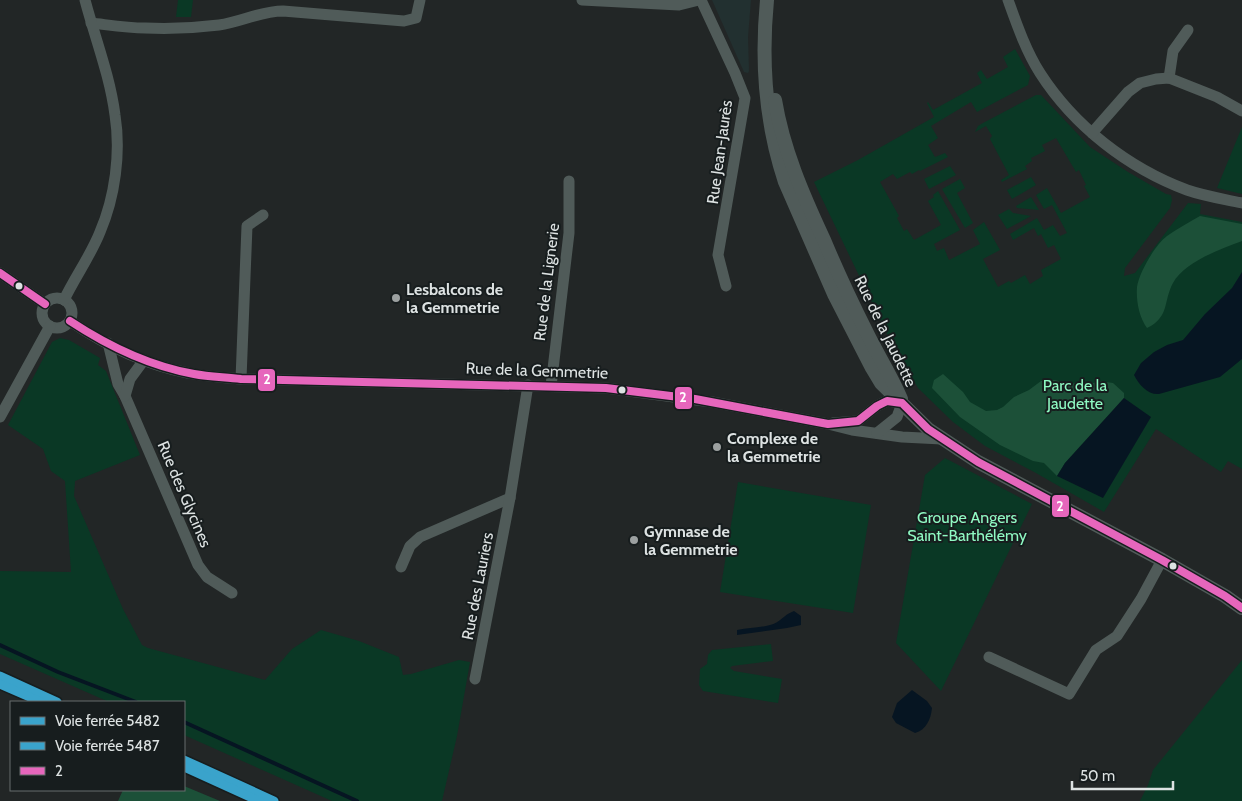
<svg xmlns="http://www.w3.org/2000/svg" width="1242" height="801" viewBox="0 0 1242 801" font-family="Cabin,sans-serif">
	<style>
		.built { fill: #223030 }
		.green { fill: #0a3825 }
		.forest { fill: #1c5038 }
		.water { fill: #061522 }
		.lines { fill: none; stroke-linecap: round; stroke-linejoin: round }
		.stream { stroke: #061522; stroke-width: 4 }
		.minor { stroke: #505b59; stroke-width: 11 }
		.tertiary { stroke: #505b59; stroke-width: 14 }
		.bus-1-casing { stroke: #171d1e; stroke-width: 11 }
		.bus-1 { stroke: #e666bc; stroke-width: 8 }
		.rail-1-casing { stroke: #171d1e; stroke-width: 12 }
		.rail-2-casing { stroke: #171d1e; stroke-width: 12 }
		.rail-1 { stroke: #3aa3cb; stroke-width: 9 }
		.rail-2 { stroke: #3aa3cb; stroke-width: 9 }
		.bus-dot { fill: #dde2e2; stroke: #171d1e; stroke-width: 2 }
		.poi-dot { fill: #9ca0a0; stroke: #171d1e; stroke-width: 2 }
		.labels { text-anchor: middle; stroke-width: 4; stroke-linejoin: round; paint-order: stroke }
		.street-label { font-size: 16px; fill: #dde2e2; stroke: #171d1e }
		.poi-label { font-size: 16px; font-weight: bold; fill: #dde2e2; stroke: #171d1e; text-anchor: start }
		.park-label { font-size: 16px; fill: #8ff9c3; stroke: #171d1e }
		.line-badge { stroke: #171d1e; stroke-width: 2 }
		.badge-label { font-size: 14px; text-anchor: middle; font-weight: bold; fill: #fff }
	</style>
	<rect width="100%" height="100%" fill="#222626"/>
	<path class="built" d="M712,0H751L748,37L749,71L748,73L744,72Z"/>
	<g class="green">
		<path d="M178,0H193L191,17H176Z"/>
		<path d="M1015,49L1030,76L1028,85L977,112L971,102L931,126L938,138L928,145L935,157L945,153L948,157L920,171L919,170L912,174L910,172L897,179L893,174L880,182L899,216L897,218L904,231L907,229L914,240L941,225L928,201L934,197L933,195L938,191L960,230L934,244L937,251L944,248L949,260L980,244L973,230L984,222L1000,250L983,259L998,287L1009,281L1011,283L1025,275L1030,284L1043,276L1041,270L1061,259L1054,245L1048,248L1041,234L1038,236L1034,228L1013,240L1010,234L1037,218L1044,230L1053,225L1060,236L1067,233L1052,205L1044,209L1036,195L1047,188L1061,213L1090,197L1084,186L1086,185L1079,170L1076,172L1056,138L1042,145L1045,151L1031,158L1032,161L1025,166L1027,169L1002,182L1001,180L1009,175L990,139L992,136L986,126L975,132L978,126L983,123L1036,95H1041L1090,147L1128,172L1166,194L1171,195L1172,200L1170,208L1125,268L1124,276L1135,273L1188,203L1201,204L1200,214L1242,222V469L1228,461L1221,472L1156,429L1104,512L1036,473L985,446L953,422L918,388L888,336L814,182L858,160L934,117L927,103L928,102L933,110L982,83L977,73L981,70L987,79L1008,67L1003,57Z"/>
		<path d="M1242,127V194L1217,188Z"/>
		<path d="M950,166L956,175L929,189L924,179Z"/>
		<path d="M1031,177L1036,185L1012,199L1007,190Z"/>
		<path d="M960,179L965,188L957,193L973,223L965,228L942,189Z"/>
		<path d="M1031,197L1039,210L1017,208L1016,206Z"/>
		<path d="M1009,209L1013,213L1031,216L1007,229L998,215Z"/>
		<path d="M60,338L69,340L100,358L98,365L106,371L140,455L75,481L74,496L123,609L142,645L148,648L265,680L292,649L321,630L359,641L399,657L403,675L411,674L459,660L470,662L457,736L442,801H332L184,735V702H109L0,654V571L71,572L65,481L51,471L43,449L8,425L52,342Z"/>
		<path d="M945,458L1032,504L941,691L896,643L925,475Z"/>
		<path d="M738,482L871,505L853,613L720,592Z"/>
		<path d="M771,644L773,661L732,666L730,668L734,671L782,679L778,703L703,691L699,685L700,669L707,664L708,655L712,650Z"/>
		<path d="M1242,660V801H1140L1148,785L1153,770Z"/>
	</g>
	<g class="forest">
		<path d="M1200,216L1242,224V241C1221,249 1184,262 1173,283C1163,301 1170,317 1147,328C1139,317 1136,301 1137,287C1139,273 1155,245 1167,236C1177,229 1189,222 1200,216Z"/>
		<path d="M943,374L963,392L970,402L986,411L997,410L1003,407L1014,397L1029,390L1041,381L1055,380L1069,384L1076,383L1085,386L1099,381L1113,383L1124,393V398L1065,463L1057,476L1044,463L1033,461L1000,445L960,417L932,388L934,380Z"/>
		<path d="M184,786L220,801H118L123,790H184Z"/>
	</g>
	<g class="water">
		<path d="M1242,272V359L1220,377L1159,394C1148,395 1139,385 1134,375L1141,363L1154,352L1167,345L1183,340L1205,314L1232,288Z"/>
		<path d="M1124,398L1151,417L1103,498L1057,476L1065,463Z"/>
		<path d="M794,611L801,616V625L787,628L737,635V630C748,628 759,628 770,625C780,623 783,615 794,611Z"/>
		<path d="M912,690L927,701L932,708C931,719 926,730 915,733L896,723L892,717L897,703Z"/>
	</g>
	<g class="lines">
		<g class="stream">
			<path d="M0,645L58,672L136,702"/>
			<path d="M184,722L357,801"/>
		</g>
		<g class="minor">
			<path d="M582,0L679,5L699,0"/>
			<path d="M701,0L735,73L745,98L718,255L726,286"/>
			<path d="M1008,0C1017,25 1026,51 1040,73C1074,126 1128,168 1187,190C1204,196 1224,199 1242,203"/>
			<path d="M91,23C109,25 127,28 145,28C169,29 195,28 219,25C241,22 261,11 283,11L404,21L416,18L420,0"/>
			<path d="M1169,78L1173,51L1188,30"/>
			<path d="M1092,133L1128,92L1140,83L1156,79L1169,78L1217,97L1242,111"/>
			<path d="M0,273L45,304"/>
			<circle cx="57" cy="313" r="15"/>
			<path d="M64,300C75,277 91,255 100,232C115,197 121,153 115,115C110,76 95,38 85,0"/>
			<path d="M70,321C105,345 146,365 188,373C205,377 224,377 241,379L606,388L712,402L828,424L852,430L902,437L942,439"/>
			<path d="M108,343L118,384L125,396L198,565L207,577L232,593"/>
			<path d="M241,379L247,226L263,215"/>
			<path d="M551,386L569,233V181"/>
			<path d="M125,396L130,379L144,360"/>
			<path d="M0,417L50,326"/>
			<path d="M833,423L858,421L877,406L887,401L902,403L897,417L877,433"/>
			<path d="M401,567L410,546L420,537L510,498"/>
			<path d="M989,657L1069,694L1096,650L1117,636L1141,599L1162,560"/>
			<path d="M475,679L510,498L528,385"/>
		</g>
		<g class="tertiary">
			<path d="M767,0C761,62 765,122 785,182L834,294L872,368L881,383L928,429L978,462L1162,560L1225,596L1242,608"/>
			<path d="M775,100C783,149 803,195 824,240C837,271 851,301 866,331C877,354 891,375 901,399"/>
		</g>
		<defs>
			<g id="bus-1">
				<path d="M0,273L45,304"/>
				<path d="M70,321C108,346 149,366 194,374C210,377 226,377 241,379L606,388L695,399L828,424L858,421L877,406L887,401L902,403L928,429L978,462L1162,560L1225,596L1242,608"/>
			</g>
		</defs>
		<use href="#bus-1" class="bus-1-casing"/>
		<use href="#bus-1" class="bus-1"/>
		<defs>
			<g id="rail-1">
				<path d="M0,676L57,702"/>
				<path d="M184,760L274,801"/>
			</g>
			<g id="rail-2">
				<path d="M0,684L41,702"/>
				<path d="M184,767L259,801"/>
			</g>
		</defs>
		<use href="#rail-1" class="rail-1-casing"/>
		<use href="#rail-2" class="rail-2-casing"/>
		<use href="#rail-1" class="rail-1"/>
		<use href="#rail-2" class="rail-2"/>
	</g>
	<g class="bus-dot">
		<circle cx="19" cy="286" r="4.5"/>
		<circle cx="622" cy="390" r="4.5"/>
		<circle cx="1173" cy="566" r="4.5"/>
	</g>
	<g class="poi-dot">
		<circle cx="396" cy="298" r="5"/>
		<circle cx="717" cy="447" r="5"/>
		<circle cx="634" cy="540" r="5"/>
	</g>
	<g class="labels">
		<g class="street-label">
			<text transform="translate(719 152) rotate(-82)" y="6">Rue Jean-Jaurès</text>
			<text transform="translate(546 282) rotate(-83)" y="6">Rue de la Lignerie</text>
			<text transform="translate(886 331) rotate(64)" y="6">Rue de la Jaudette</text>
			<text transform="translate(537 370) rotate(2)" y="6">Rue de la Gemmetrie</text>
			<text transform="translate(185 494) rotate(67)" y="6">Rue des Glycines</text>
			<text transform="translate(477 586) rotate(-79)" y="6">Rue des Lauriers</text>
		</g>
		<g class="poi-label">
			<text x="406" y="295">Lesbalcons de<tspan x="406" dy="18">la Gemmetrie</tspan></text>
			<text x="727" y="444">Complexe de<tspan x="727" dy="18">la Gemmetrie</tspan></text>
			<text x="644" y="537">Gymnase de<tspan x="644" dy="18">la Gemmetrie</tspan></text>
		</g>
		<g class="park-label">
			<text x="1075" y="391">Parc de la<tspan x="1075" dy="18">Jaudette</tspan></text>
			<text x="967" y="523">Groupe Angers<tspan x="967" dy="18">Saint-Barthélémy</tspan></text>
		</g>
	</g>
	<g class="line-badge">
		<rect x="257" y="368" width="19" height="24" rx="5" fill="#e666bc"/>
		<rect x="674" y="386" width="19" height="24" rx="5" fill="#e666bc"/>
		<rect x="1051" y="494" width="19" height="24" rx="5" fill="#e666bc"/>
	</g>
	<g class="badge-label">
		<text x="267" y="384">2</text>
		<text x="683" y="402">2</text>
		<text x="1060" y="511">2</text>
	</g>
	<rect x="10" y="701" width="175" height="90" fill="#171d1e" stroke="#666c6c"/>
	<rect x="20" y="717" width="25" height="8" fill="#3aa3cb" stroke="#666c6c"/>
	<text x="55" y="726" font-size="15" fill="#dde2e2">Voie ferrée 5482</text>
	<rect x="20" y="742" width="25" height="8" fill="#3aa3cb" stroke="#666c6c"/>
	<text x="55" y="751" font-size="15" fill="#dde2e2">Voie ferrée 5487</text>
	<rect x="20" y="767" width="25" height="8" fill="#e666bc" stroke="#666c6c"/>
	<text x="55" y="776" font-size="15" fill="#dde2e2">2</text>
	<path d="M1072 781v8h101v-8" fill="none" stroke="#dde2e2" stroke-width="2.5"/>
	<text x="1080" y="781" font-size="15" fill="#dde2e2" stroke="#171d1e" stroke-width="4" paint-order="stroke">50 m</text>
</svg>
